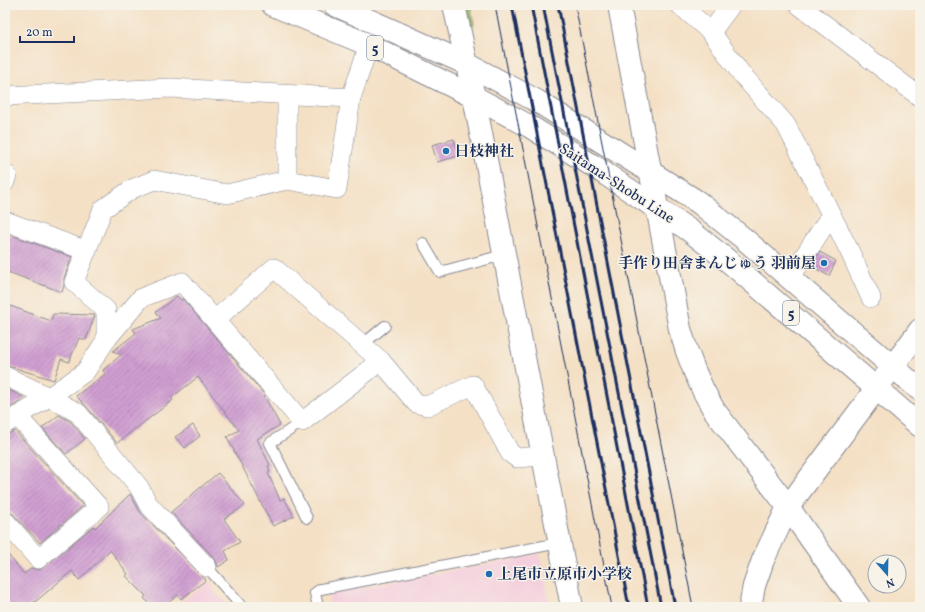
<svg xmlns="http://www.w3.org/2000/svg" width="925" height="612" viewBox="0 0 925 612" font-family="Vollkorn,'Noto Serif JP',serif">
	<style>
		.built { fill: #f4cfdd }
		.grass { fill: #a1c069; stroke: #5e7864 }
		.building { fill: url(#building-hatch) }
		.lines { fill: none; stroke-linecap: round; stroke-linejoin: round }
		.lane-casing { stroke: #888892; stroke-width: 12 }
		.street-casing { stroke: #888892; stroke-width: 20 }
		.secondary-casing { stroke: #888892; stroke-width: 24 }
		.primary-casing { stroke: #888892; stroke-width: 24 }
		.lane { stroke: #fff; stroke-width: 10 }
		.street { stroke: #fff; stroke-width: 19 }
		.secondary { stroke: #fff; stroke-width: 22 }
		.primary { stroke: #fff; stroke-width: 22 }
		.tram { stroke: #1b2f5e; stroke-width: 1 }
		.rail { stroke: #1b2f5e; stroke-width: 3 }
		.poi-dot { fill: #1f6fb2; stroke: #f7f3e8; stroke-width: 1.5 }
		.labels { text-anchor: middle; stroke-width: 3; stroke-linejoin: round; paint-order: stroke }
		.shield { fill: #f7f3e8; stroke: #5d6a87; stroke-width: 1 }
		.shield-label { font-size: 14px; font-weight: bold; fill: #1b2f5e }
		.poi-label { font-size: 15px; font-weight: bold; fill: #1b2f5e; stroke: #f7f3e8; text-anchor: start }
		.street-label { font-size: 15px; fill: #1b2f5e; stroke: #f7f3e8 }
	</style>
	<defs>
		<pattern id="building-hatch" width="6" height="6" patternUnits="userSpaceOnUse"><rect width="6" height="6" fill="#d09fd1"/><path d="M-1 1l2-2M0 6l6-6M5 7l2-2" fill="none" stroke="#a882ad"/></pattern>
	</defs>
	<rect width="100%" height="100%" fill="#f7f3e8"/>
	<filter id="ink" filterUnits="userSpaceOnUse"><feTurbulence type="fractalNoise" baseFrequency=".025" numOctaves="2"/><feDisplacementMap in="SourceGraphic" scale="8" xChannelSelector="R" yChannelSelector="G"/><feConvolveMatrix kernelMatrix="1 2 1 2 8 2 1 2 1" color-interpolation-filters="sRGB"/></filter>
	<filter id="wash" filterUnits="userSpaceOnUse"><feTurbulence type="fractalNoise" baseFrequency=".012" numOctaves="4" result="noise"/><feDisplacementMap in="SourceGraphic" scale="16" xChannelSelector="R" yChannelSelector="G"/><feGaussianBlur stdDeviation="0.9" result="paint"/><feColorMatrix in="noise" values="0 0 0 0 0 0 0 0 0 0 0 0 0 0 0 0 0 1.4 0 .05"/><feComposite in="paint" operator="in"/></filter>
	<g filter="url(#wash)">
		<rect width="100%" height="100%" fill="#f4e0c5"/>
		<g class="built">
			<path d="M540,554L550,607H330L328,594Z"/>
			<path d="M210,582L217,595L232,607H174Z"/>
		</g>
		<path class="grass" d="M464,5H470L474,25L468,26Z"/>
		<g id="blocks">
			<g class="building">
				<path d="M454,139L459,156L437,162L432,145Z"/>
				<path d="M5,233L72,257L64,278V286L62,292L5,271Z"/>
				<path d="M820,252L836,261L829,276L811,266Z"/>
				<path d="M177,296L181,300L183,299L262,392L280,425L257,439L270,465L268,466L270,472L268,473L280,500L284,498L294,516L273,526L227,437L239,430L198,377L171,398L173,400L117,443L86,406L76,396L105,374L103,370L121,355L113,351L136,333L133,329L161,318L156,312Z"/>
				<path d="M5,304L51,321L53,314L95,315L86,340L79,338L69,362L61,359L54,380L5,365Z"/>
				<path d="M5,388L23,397L24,399L5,411Z"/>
				<path d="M59,415L71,422L85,439L66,454L42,428Z"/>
				<path d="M193,425L200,436L185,448L175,437Z"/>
				<path d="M15,431L83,506L40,543L13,514L5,510V435Z"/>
				<path d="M218,473L245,505L224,519L240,542L225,551L229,560L218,567L215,559L171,512Z"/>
				<path d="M130,494L140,512L206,580L181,599L178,595L163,607H152L144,598L146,596L126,576L128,574L110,550L79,580L72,571L29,607H5V551L24,574L32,568L40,570L94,526L95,528Z"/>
			</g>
		</g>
	</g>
	<g filter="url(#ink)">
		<use href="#blocks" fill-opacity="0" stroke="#888892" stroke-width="1"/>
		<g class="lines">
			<defs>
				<g id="lane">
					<path d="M423,243L440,272L503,255"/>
					<path d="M362,345L385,326"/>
					<path d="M302,422L270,443L307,518"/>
					<path d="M207,567L242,607"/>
					<path d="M318,607L315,593L321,589L559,543"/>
				</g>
				<g id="street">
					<path d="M680,5L711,32L740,72L786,125L849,250L871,298"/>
					<path d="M799,5L920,97"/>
					<path d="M711,32L731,5"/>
					<path d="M287,95V180"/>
					<path d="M5,96L170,88L351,98L369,45"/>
					<path d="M5,175H7L5,182"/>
					<path d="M5,221L87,251"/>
					<path d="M790,278L831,215"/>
					<path d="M215,320L274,268L381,361L416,403L427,406L473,385L510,453L517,458L542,456"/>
					<path d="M106,340V310L74,282L103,209L132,189L154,180L227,194L287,180L337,189L351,98"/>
					<path d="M5,376L49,397L78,413L139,487L148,504L207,567"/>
					<path d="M5,424L49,397L85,372L106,340L141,298L182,282L302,422L381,361"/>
					<path d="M5,521L38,559L99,507L17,416"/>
				</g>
				<g id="secondary">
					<path d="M454,5L474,97L572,607"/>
					<path d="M619,5L680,329C688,358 699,385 714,410L788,507L859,607"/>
					<path d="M750,607L754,586L763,560L788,507L920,330"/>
				</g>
				<g id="primary">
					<path d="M273,5L369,45L474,97L529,126L595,167L689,230L727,260L920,426"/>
					<path d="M335,5L465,63L537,101L698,202L743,238L920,390"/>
				</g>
			</defs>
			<use href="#lane" class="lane-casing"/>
			<use href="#street" class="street-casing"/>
			<use href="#secondary" class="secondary-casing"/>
			<use href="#primary" class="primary-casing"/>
			<use href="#lane" class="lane"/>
			<use href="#street" class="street"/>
			<use href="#secondary" class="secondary"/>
			<use href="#primary" class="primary"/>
			<g class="tram">
				<path d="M495,5L612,607"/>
				<path d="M575,5L693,607"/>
			</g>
			<g class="rail">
				<path d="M512,5L629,607"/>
				<path d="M531,5L648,607"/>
				<path d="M543,5L661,607"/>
				<path d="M558,5L675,607"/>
			</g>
		</g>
	</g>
	<g class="poi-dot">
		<circle cx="446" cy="151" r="4"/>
		<circle cx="824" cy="263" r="4"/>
		<circle cx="489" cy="574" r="4"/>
	</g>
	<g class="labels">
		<g class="shield">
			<rect x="367" y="36" width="16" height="24" rx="3"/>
			<rect x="783" y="301" width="16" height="24" rx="3"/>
		</g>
		<g class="shield-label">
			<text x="375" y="53">5</text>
			<text x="791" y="318">5</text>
		</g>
		<g class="poi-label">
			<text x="454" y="156">日枝神社</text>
			<text x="816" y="268" text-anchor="end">手作り田舎まんじゅう 羽前屋</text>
			<text x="497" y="579">上尾市立原市小学校</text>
		</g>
		<g class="street-label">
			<text transform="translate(617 183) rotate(33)" y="5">Saitama-Shobu Line</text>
		</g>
	</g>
	<rect width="925" height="612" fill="none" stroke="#f7f3e8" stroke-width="20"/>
	<g transform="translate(887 574) rotate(160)"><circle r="19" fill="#f7f3e8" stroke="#9fa5b1"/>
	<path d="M0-3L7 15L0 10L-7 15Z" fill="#1f6fb2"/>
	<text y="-6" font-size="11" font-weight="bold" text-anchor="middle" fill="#1b2f5e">N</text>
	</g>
	<path d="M20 36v6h54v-6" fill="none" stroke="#1b2f5e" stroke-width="2"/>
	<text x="26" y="36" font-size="12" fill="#1b2f5e" stroke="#f7f3e8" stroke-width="3" paint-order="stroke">20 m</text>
</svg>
